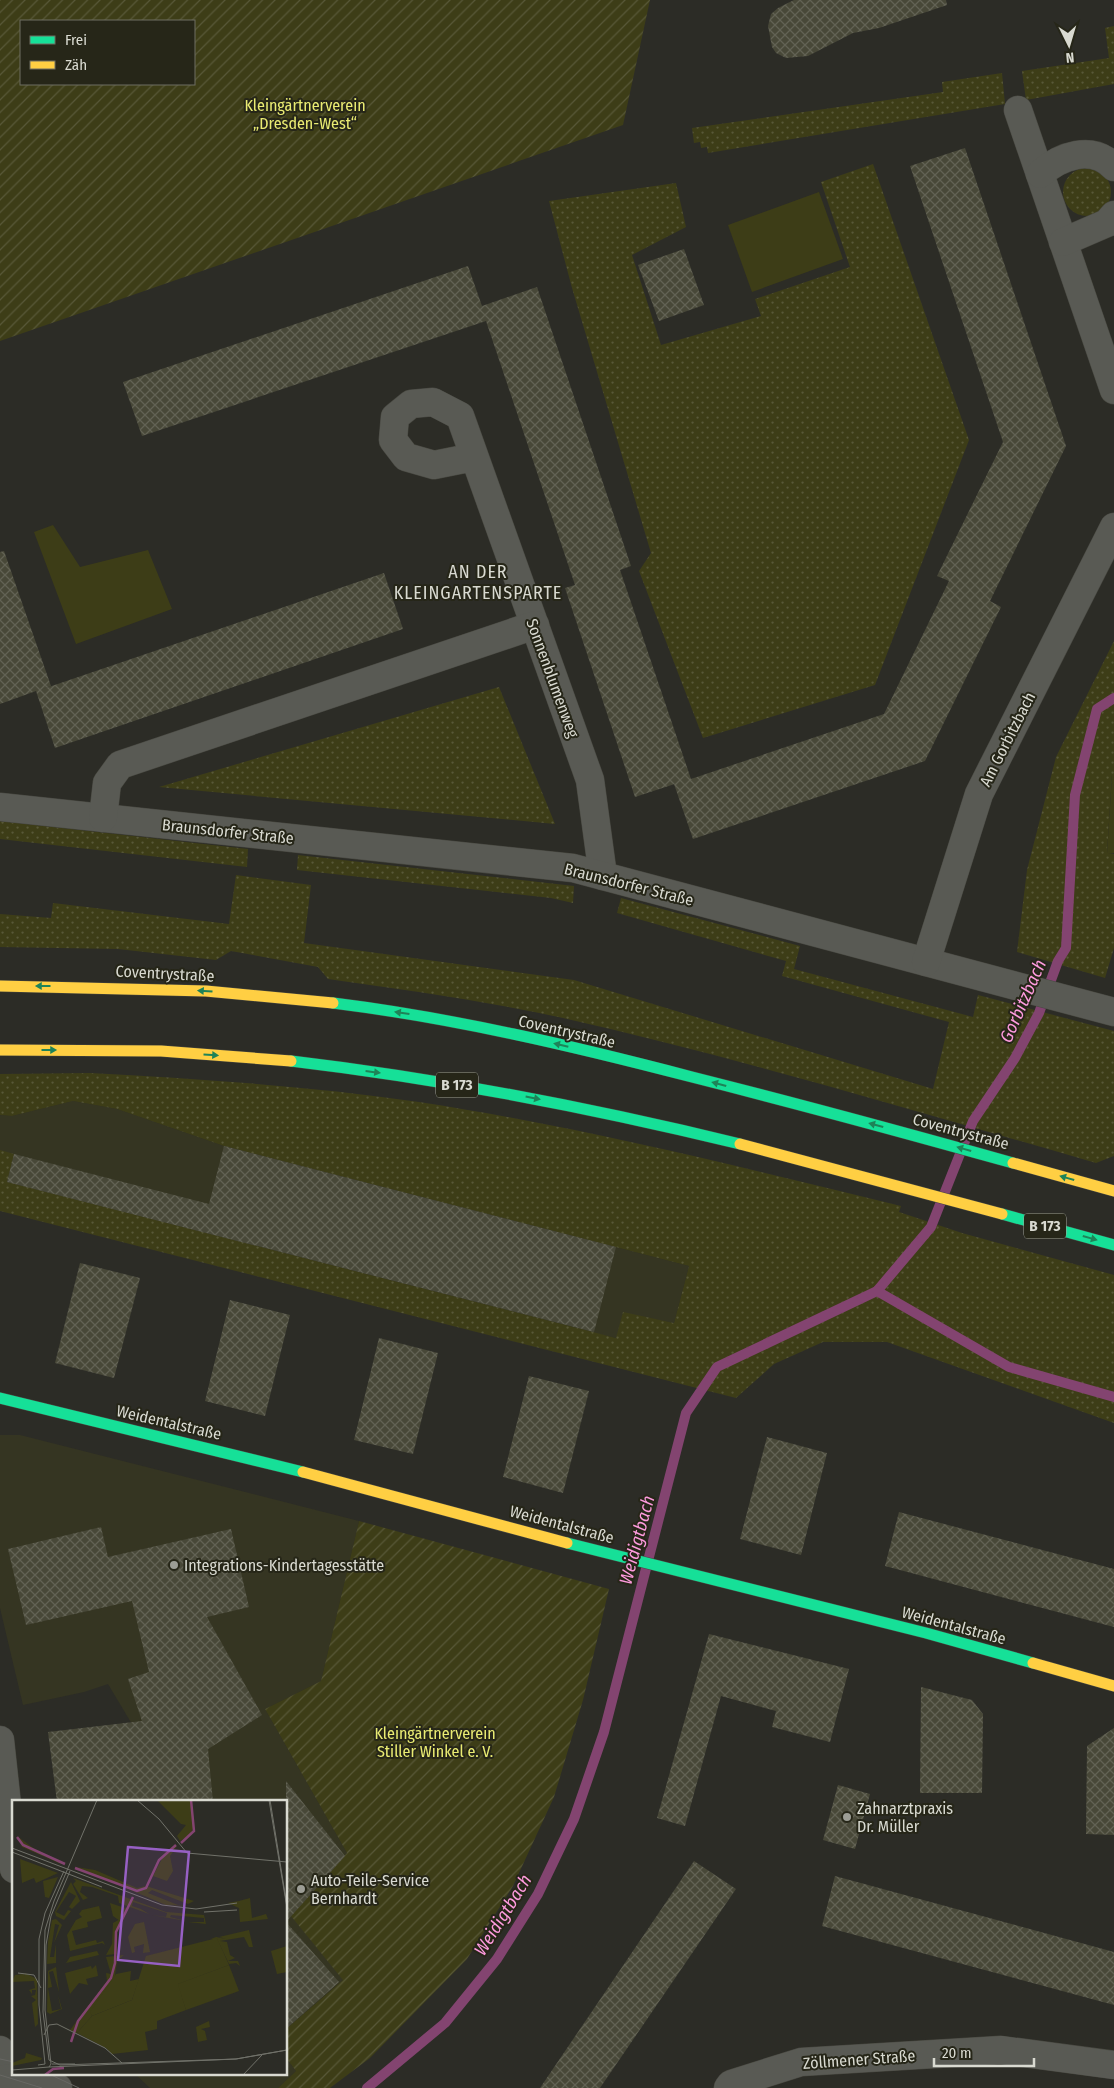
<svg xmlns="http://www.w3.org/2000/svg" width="1114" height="2088" viewBox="0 0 1114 2088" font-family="'Fira Sans Condensed',sans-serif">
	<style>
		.built { fill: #353522 }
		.grass { fill: url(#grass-dots) }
		.park { fill: #3d3d17 }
		.garden { fill: url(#garden-furrows); fill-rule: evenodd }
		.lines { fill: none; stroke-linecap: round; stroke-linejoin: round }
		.stream { stroke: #834470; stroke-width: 10 }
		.building { fill: url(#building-cross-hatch) }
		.street-casing { stroke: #484841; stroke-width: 29 }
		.fast-casing { stroke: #484841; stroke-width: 12 }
		.slow-casing { stroke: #484841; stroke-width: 12 }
		.street { stroke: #595a54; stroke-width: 28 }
		.fast { stroke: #16e098; stroke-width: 11 }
		.slow { stroke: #ffcf43; stroke-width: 11 }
		.tram { stroke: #686864; stroke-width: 1 }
		.oneway { fill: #1e8358 }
		.poi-dot { fill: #9c9d95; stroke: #262618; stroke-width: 2 }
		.labels { text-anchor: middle; stroke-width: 4; stroke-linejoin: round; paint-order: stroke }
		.shield { fill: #262618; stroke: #a3a49a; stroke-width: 1 }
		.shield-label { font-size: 15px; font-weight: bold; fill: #d9dad1 }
		.park-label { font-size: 16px; fill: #eaec73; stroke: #262618 }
		.street-label { font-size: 16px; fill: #d9dad1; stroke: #262618 }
		.poi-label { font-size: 16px; fill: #d9dad1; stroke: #262618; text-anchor: start }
		.neighbourhood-label { font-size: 18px; letter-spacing: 1px; fill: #d9dad1; stroke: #262618 }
		.water-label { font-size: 18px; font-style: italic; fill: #fd9add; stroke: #262618 }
		.inset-river { fill: none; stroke: #834470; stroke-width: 2.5 }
		.inset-road { fill: none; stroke: #71726a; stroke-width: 1 }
		.view { fill: #9760c4; fill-opacity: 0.15; stroke: #9760c4; stroke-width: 2.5 }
		.inset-edge { fill: none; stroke: #d9dad1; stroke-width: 2.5 }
	</style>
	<defs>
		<pattern id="grass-dots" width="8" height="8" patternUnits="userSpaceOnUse" patternTransform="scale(1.25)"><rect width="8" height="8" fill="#3d3d17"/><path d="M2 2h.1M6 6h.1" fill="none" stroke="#585838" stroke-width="1.8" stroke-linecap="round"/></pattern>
		<pattern id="garden-furrows" width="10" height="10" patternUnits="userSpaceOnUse" patternTransform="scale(1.25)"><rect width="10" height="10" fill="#3d3d17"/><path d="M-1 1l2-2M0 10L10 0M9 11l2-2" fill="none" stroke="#585838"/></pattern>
		<pattern id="building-cross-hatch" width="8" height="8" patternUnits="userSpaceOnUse" patternTransform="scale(1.25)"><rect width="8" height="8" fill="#484838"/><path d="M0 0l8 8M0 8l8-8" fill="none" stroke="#626254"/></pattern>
	</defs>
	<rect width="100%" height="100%" fill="#2c2c26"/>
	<g class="built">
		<path d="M73,1101L117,1109L224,1146L689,1266L674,1323L623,1313L617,1338L0,1208V1115L12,1116Z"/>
		<path d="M0,1435H20L359,1521L321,1681L265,1709L347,1853L345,1856L343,1980L286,2029V1802H158L154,1761L108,1684L84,1692L23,1705L0,1608Z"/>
		<path d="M286,2058L296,2071L278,2088H150L135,2074H286Z"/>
	</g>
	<g class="grass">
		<path d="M1114,26V84L1026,100L1022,71L1109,58L1105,28Z"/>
		<path d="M1002,73L1005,104L708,153L707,147L701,148L700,142L694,143L692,128L943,92L942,82Z"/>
		<path d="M873,164L969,440L875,685L703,738L639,571L651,553L572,288L549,201L676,183L686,227L632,255L661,345L761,316L755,299L850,267L821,182Z"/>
		<circle cx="1087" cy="192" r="24"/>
		<path d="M1114,641V775H1112L1107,853L1114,854V948L1105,978L1017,952L1027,870L1056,757Z"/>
		<path d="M499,687L555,824L159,787Z"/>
		<path d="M0,821L248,849L247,867L0,839Z"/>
		<path d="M298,855L574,886L573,903L551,898L297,870Z"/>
		<path d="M236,875L311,885L304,943L574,980L933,1089L949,1022L782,976L786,961L617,913L621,898L800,946L794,969L973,1017L978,995L1114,1031V1156L1096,1163C919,1112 743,1059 563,1018C485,1001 406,990 328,979L318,967L231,951L216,960L118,949L0,947V914L51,918L53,903L229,924Z"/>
		<path d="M90,1073C200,1079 310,1086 419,1102C582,1127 741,1167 901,1206L899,1212L962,1233L1114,1275V1423L887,1342H823L774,1364L736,1398L0,1211V1150L14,1154L7,1182L616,1338L623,1312L674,1323L689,1266L224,1146L117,1109L73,1101L12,1116L0,1115V1074Z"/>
	</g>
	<g class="park">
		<path d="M819,192L843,259L752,292L728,225Z"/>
		<path d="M53,525L80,567L148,550L172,609L76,644L34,532Z"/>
		<path d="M1112,775H1114V853L1107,854Z"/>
	</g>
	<g class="garden">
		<path d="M0,0H650L623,125L0,341ZM21,21H194V84H21Z"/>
		<path d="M359,1521L609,1589L583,1700L554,1797L513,1886L467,1959L370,2058L330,2088H278L296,2071L286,2058V2029L343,1980L291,1916L347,1853L265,1709L321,1681Z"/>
	</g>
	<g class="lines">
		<g class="stream">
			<path d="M877,1291L931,1227L973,1121L1015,1058L1039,1013L1058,961L1066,948L1075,795L1097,709L1114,698"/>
			<path d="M367,2088L445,2023L497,1959L538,1894L574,1819L604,1732L686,1413L717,1367L877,1291L1009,1367L1114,1397"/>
		</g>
	</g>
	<g class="building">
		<path d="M794,0H946L947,5L879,28L853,33L808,56L786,58L776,53L772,47L768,26L771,14L778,8Z"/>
		<path d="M965,148L1066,446L990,601L1001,607L925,761L693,839L674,784L687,780L635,797L565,588L575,585L486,321L142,436L123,382L468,266L482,306L537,287L631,566L620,570L691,779L884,714L949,581L937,576L1003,442L910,166Z"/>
		<path d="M684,249L704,305L659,321L638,265Z"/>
		<path d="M4,551L51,686L40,690L384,573L403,629L55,748L36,691L0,704V552Z"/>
		<path d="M224,1146L616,1247L594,1332L7,1182L14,1154L209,1204Z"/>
		<path d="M80,1263L140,1278L114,1378L55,1363Z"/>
		<path d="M230,1300L290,1315L265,1416L205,1401Z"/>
		<path d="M379,1338L438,1353L413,1454L354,1440Z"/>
		<path d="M529,1376L589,1391L563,1493L503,1477Z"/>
		<path d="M767,1437L827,1453L801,1555L740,1539Z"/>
		<path d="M899,1512L1114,1569V1627L885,1566Z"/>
		<path d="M101,1527L108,1557L231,1529L249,1607L207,1617L262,1715L208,1749L213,1802H57L48,1732L142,1721L128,1679L149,1672L132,1601L26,1625L8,1549Z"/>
		<path d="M709,1634L849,1669L830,1742L772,1727L776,1711L721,1696L685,1826L657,1818Z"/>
		<path d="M921,1687L972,1700L983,1714L982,1793H920Z"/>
		<path d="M1114,1728V1835L1086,1834L1087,1746Z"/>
		<path d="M286,1781L345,1856L286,1922L339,1982L286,2029Z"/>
		<path d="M838,1785L870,1794L855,1849L823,1840Z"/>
		<path d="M694,1861L736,1889L600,2088H540Z"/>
		<path d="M835,1876L1114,1952V2005L822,1926Z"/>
	</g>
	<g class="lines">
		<defs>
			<g id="street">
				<path d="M1018,110L1114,390"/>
				<path d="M1040,174C1060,156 1092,144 1114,167"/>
				<path d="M1063,242L1107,223L1114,215"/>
				<path d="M474,457L434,465L406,457L393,440L395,417L411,404L433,402L460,416L590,780L603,876"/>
				<path d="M0,807L573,868L1114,1012"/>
				<path d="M103,818L107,783L120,765L535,625"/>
				<path d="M926,962L979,794L1114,527"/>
				<path d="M0,1740L14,1869"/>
				<path d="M0,2050L14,2063"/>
				<path d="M27,2074L58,2088"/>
				<path d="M0,2080L27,2075"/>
				<path d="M728,2088L731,2084L801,2062L1001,2050L1114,2065"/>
			</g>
			<g id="fast">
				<path d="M333,1003C454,1018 573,1046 692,1077C799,1104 906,1133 1013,1163"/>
				<path d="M291,1061C443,1079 592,1108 740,1144"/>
				<path d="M1002,1214L1114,1245"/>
				<path d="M0,1398L303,1472"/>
				<path d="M567,1543L926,1633L1033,1663"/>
			</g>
			<g id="slow">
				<path d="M0,986L206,991L333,1003"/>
				<path d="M0,1050L161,1051L291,1061"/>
				<path d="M740,1144L1002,1214"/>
				<path d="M1013,1163L1114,1191"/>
				<path d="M303,1472L567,1543"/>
				<path d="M1033,1663L1114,1686"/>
			</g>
		</defs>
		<use href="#street" class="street-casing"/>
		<use href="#fast" class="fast-casing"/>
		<use href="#slow" class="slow-casing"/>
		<use href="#street" class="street"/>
		<use href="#fast" class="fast"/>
		<use href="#slow" class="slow"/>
		<g class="tram">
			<path d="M0,2059L14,2062"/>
			<path d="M49,2074L79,2088"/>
			<path d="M0,2075L42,2088"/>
		</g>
	</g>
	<defs><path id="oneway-solid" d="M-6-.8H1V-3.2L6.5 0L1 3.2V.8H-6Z" transform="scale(1.25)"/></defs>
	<g class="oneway">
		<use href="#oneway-solid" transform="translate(43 986) rotate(180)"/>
		<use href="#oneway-solid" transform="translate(205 991) rotate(-176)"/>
		<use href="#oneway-solid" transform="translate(402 1013) rotate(-172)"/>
		<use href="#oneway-solid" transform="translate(561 1045) rotate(-167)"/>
		<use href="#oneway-solid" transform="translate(49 1050)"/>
		<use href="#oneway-solid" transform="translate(211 1055) rotate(3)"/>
		<use href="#oneway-solid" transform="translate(373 1072) rotate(7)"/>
		<use href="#oneway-solid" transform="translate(719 1084) rotate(-165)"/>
		<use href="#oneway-solid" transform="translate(533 1098) rotate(11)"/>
		<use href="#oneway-solid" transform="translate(876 1125) rotate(-165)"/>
		<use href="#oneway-solid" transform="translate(964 1149) rotate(-164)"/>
		<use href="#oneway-solid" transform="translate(1067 1178) rotate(-164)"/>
		<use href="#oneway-solid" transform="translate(1090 1238) rotate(16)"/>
	</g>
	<g class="poi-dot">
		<circle cx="174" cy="1565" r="5"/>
		<circle cx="847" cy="1817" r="5"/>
		<circle cx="301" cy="1889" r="5"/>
	</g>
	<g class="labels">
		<g class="shield">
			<rect x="436" y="1072.5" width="42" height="25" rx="4"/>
			<rect x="1024" y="1213.5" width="42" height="25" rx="4"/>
		</g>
		<g class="shield-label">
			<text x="457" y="1090">B 173</text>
			<text x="1045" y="1231">B 173</text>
		</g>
		<g class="park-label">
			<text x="305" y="111">Kleingärtnerverein<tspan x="305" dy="18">„Dresden-West“</tspan></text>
			<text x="435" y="1739">Kleingärtnerverein<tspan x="435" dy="18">Stiller Winkel e. V.</tspan></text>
		</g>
		<g class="street-label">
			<text transform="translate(553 678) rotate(70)" y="6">Sonnenblumenweg</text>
			<text transform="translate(1007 739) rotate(-63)" y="6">Am Gorbitzbach</text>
			<text transform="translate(228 831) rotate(6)" y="6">Braunsdorfer Straße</text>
			<text transform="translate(629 884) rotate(14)" y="6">Braunsdorfer Straße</text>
			<text transform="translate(165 973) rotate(3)" y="6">Coventrystraße</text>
			<text transform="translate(567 1031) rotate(13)" y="6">Coventrystraße</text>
			<text transform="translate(961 1131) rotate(15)" y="6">Coventrystraße</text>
			<text transform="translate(169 1422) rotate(13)" y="6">Weidentalstraße</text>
			<text transform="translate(562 1524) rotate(15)" y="6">Weidentalstraße</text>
			<text transform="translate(954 1625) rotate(15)" y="6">Weidentalstraße</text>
			<text transform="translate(859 2059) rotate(-4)" y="6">Zöllmener Straße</text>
		</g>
		<g class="poi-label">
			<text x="184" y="1571">Integrations-Kindertagesstätte</text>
			<text x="857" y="1814">Zahnarztpraxis<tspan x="857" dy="18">Dr. Müller</tspan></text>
			<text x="311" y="1886">Auto-Teile-Service<tspan x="311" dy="18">Bernhardt</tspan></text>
		</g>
		<g class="neighbourhood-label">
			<text x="478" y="578">AN DER<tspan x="478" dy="21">KLEINGARTENSPARTE</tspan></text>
		</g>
		<g class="water-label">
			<text transform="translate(1023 1001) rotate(-66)" y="6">Gorbitzbach</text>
			<text transform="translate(637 1540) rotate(-75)" y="6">Weidigtbach</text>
			<text transform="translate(503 1915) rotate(-58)" y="6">Weidigtbach</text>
		</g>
	</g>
	<g transform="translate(12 1800)">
		<rect width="275" height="275" fill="#2c2c26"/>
		<path d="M5,36L32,56L54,64H49L10,47ZM64,67L83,70L125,88L134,86L182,101L176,104L140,90L136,93L166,105L184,106L154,105ZM61,78L154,112L192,115L194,124L176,122H192V118L159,115L158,117L174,121L140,115L154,117L155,113L121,102L120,106L129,109L137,114L107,103L106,96L80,87L70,86L68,92L76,98L71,100L61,84L64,81ZM59,82L68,101L60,109L57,107L64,96L57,92L44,112L52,116L56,110L59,111L52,120L44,116L43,112ZM238,98L240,118L254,114L256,119L228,122L227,108L216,103L227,101L228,108L227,101ZM87,106L90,118L75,122L76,127L60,131L64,145L84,140L85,143L91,141L93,145L90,143L58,151L55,135L64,120L70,117L67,114L70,110ZM111,107L116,109L104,134L105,154L94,155L100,144L101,123L110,118ZM44,119L50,125L42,143L47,125L43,124L38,157H42L44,144V163L35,164L36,142L40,120ZM132,122L138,152L131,153L132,144L122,147L123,152L120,153L116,137L123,124ZM237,130L241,147H237L232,137L208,141L215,142L218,155L223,158L216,161H226L228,166L224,163L217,164L205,139H199L204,137L214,139L207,137ZM85,151L87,155L54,163L58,157ZM112,155L105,161L103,176L79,212L80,216L65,233L58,230L95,181L94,173L99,174L94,157ZM84,165L86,176L74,179L76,185L67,183L58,194L53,173L79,166L80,169ZM44,167L47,192L41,171L37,172L40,187L36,188L40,211L49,209L46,195L50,209L38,214L35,212L36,171ZM13,173L25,179L26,224L23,227L20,203L24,200L19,196L23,195L24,190H20V194L17,190L23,188L22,181L0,182L3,175L12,174V176ZM14,253L30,258L29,260L0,266V263L13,258Z" fill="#3d3d17"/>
		<path d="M98,103L110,107L108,121L101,116ZM275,146V172L265,174L259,151ZM217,165L227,191L174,210L165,184ZM119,171L118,181L127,179L120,200L80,216L78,212L104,174ZM197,221L198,227L189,229L193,231L195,240L186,242L184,227Z" fill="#3d3d17"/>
		<path d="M145,0H178L182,26L178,35L168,41L165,36L174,25L169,24ZM165,46L158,56L161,71L155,81L141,76L151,57ZM8,59L46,73L24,83L22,78L10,83ZM46,77L37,98L33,97L31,81ZM205,138L217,165L166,184L174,210L145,221V229L133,232L136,250L100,254L94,248L65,233L80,216L120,200L134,156Z" fill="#3d3d17"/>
		<path class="inset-river" d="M5,37L11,45L53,64M169,43L182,31L179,0M63,68L125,91L134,88L147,60L164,45M59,242L66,221L99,178L103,163L104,132L121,97M33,275L41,269L52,268"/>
		<path class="inset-road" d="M85,0L42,101L33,130L31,212L37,260L48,265L224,259L275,250M125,0L147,19L175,53L275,62M257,0L275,108M258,0L275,106M0,48L150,105L184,109L225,103M0,52L90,87M192,112L225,110M6,173L22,175L29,188M32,235L37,225L45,224L93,248L110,263M40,264H63M26,265L33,264L27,205V139L33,113L52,71M37,267L224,259L275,250M0,270L37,267L39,264L33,210L34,145L39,116L58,71M231,275L250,255"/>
		<path class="view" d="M116,47L177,52L167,166L106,160Z"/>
		<rect width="275" height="275" class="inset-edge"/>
	</g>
	<rect x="20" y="20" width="175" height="65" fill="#262618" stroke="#6e6e62"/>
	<rect x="30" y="36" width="25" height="8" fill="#16e098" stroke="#6e6e62"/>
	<text x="65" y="45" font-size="15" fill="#d9dad1">Frei</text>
	<rect x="30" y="61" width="25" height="8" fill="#ffcf43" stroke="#6e6e62"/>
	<text x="65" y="70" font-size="15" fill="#d9dad1">Zäh</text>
	<g transform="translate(1069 45) rotate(175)" stroke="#262618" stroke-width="4" paint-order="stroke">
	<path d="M0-4L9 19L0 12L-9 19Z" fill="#d9dad1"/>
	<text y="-8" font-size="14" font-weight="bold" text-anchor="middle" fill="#d9dad1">N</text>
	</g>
	<path d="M934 2058v8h100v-8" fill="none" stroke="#d9dad1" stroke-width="2.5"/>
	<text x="942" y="2058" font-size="15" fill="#d9dad1" stroke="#262618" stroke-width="4" paint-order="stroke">20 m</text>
</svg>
